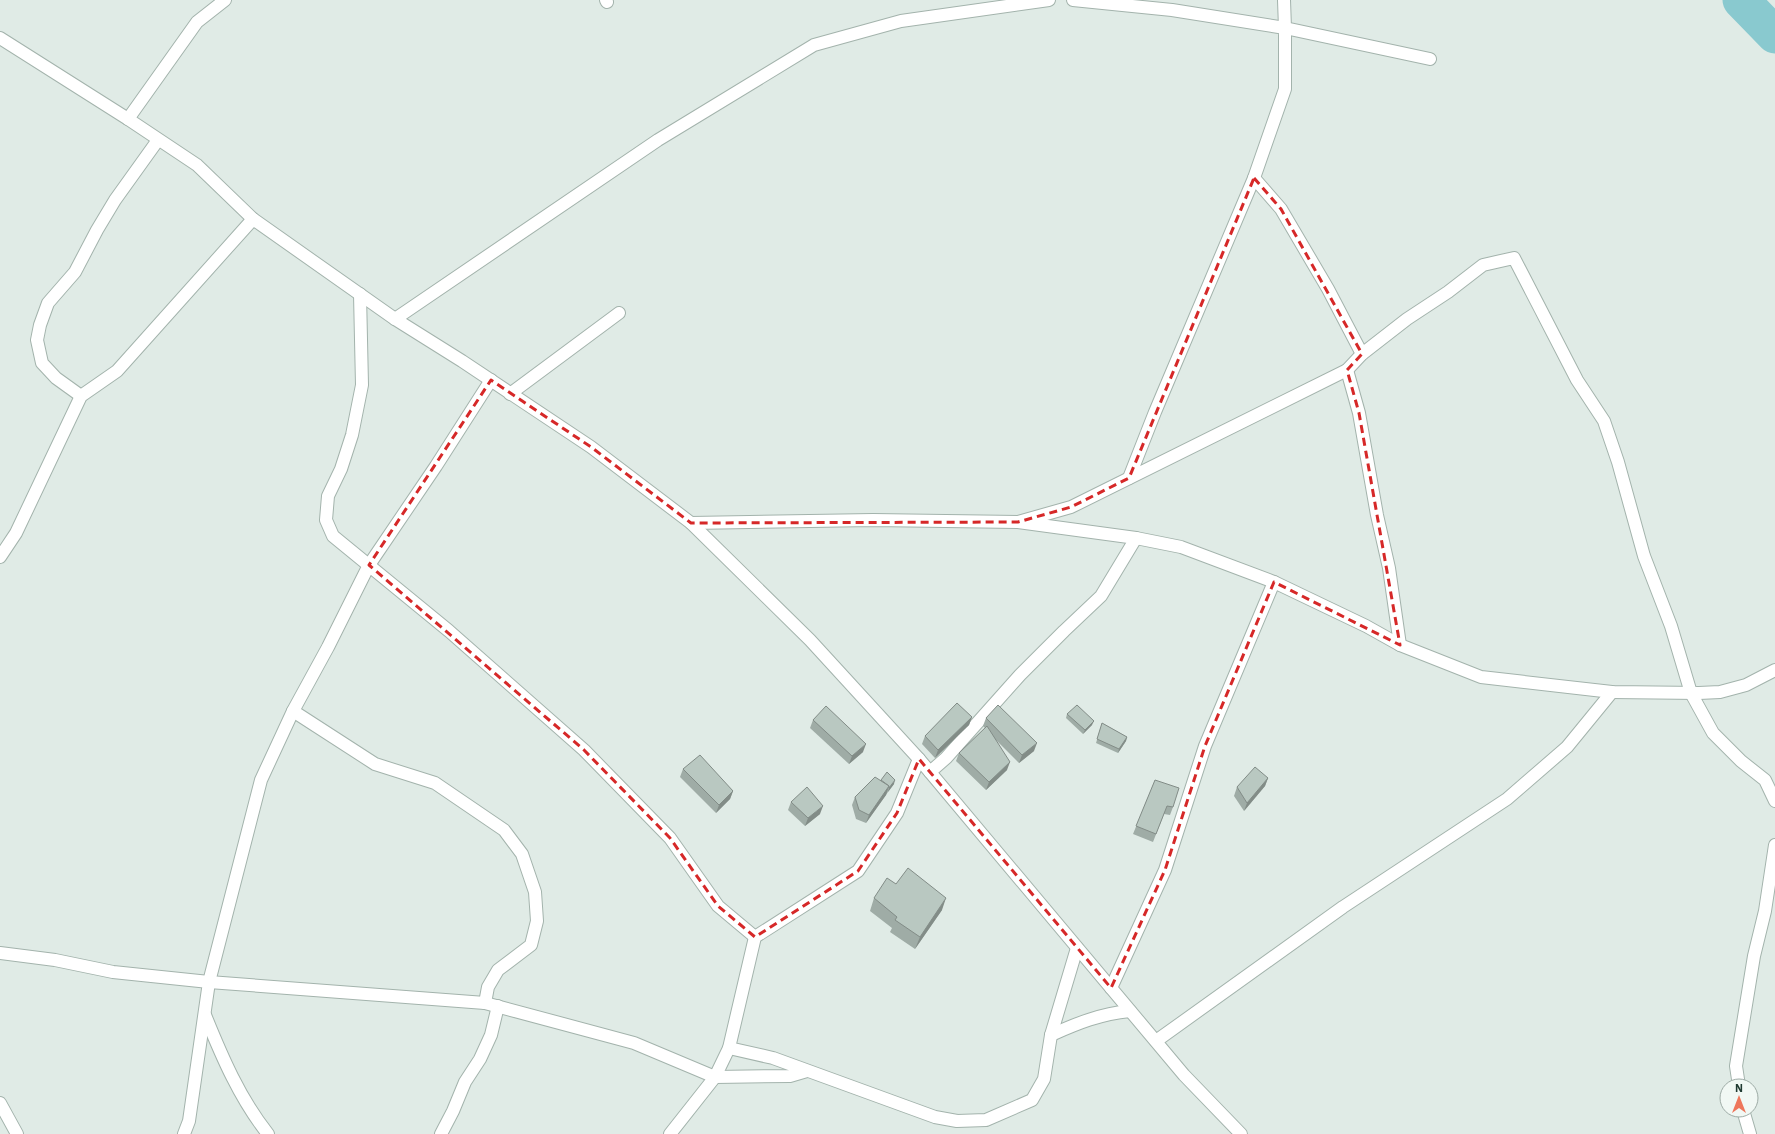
<svg xmlns="http://www.w3.org/2000/svg" width="1775" height="1134" viewBox="0 0 1775 1134" font-family="'IBM Plex Sans',sans-serif">
	<style>
		.lines { fill: none; stroke-linecap: round; stroke-linejoin: round }
		.river { stroke: #89c9cf; stroke-width: 37 }
		.minor-casing { stroke: #a3b3ac; stroke-width: 14 }
		.minor { stroke: #fff; stroke-width: 12 }
		.wall { fill: #9faca6 }
		.shaded-wall { fill: #828c87 }
		.building { fill: #b9c8c1; stroke: #828c87 }
		.marked { fill: none; stroke: #d62828; stroke-width: 3; stroke-dasharray: 8 5; stroke-linejoin: round }
	</style>
	<rect width="100%" height="100%" fill="#e0ebe6"/>
	<g class="lines">
		<path class="river" d="M1741,0L1775,35"/>
		<defs>
			<g id="minor">
				<path d="M606,0L607,2"/>
				<path d="M1073,0L1172,10L1285,28V89L1254,178L1155,412L1129,478"/>
				<path d="M1284,0L1285,28L1430,59"/>
				<path d="M0,38L128,119L197,165L253,219L395,319L462,361L591,447L691,523L810,640L919,759L1184,1075L1241,1134"/>
				<path d="M128,119L197,22L225,0"/>
				<path d="M1254,178L1281,209L1328,289L1362,354"/>
				<path d="M360,294L362,385L352,435L341,469L328,496L326,520L333,536L449,631L584,750L670,838L718,906L755,937"/>
				<path d="M395,319L658,140L814,45L901,21L1049,0"/>
				<path d="M1347,370L1359,413L1377,515L1389,568L1400,645"/>
				<path d="M510,394L619,313"/>
				<path d="M81,396L56,378L42,363L37,340L40,325L48,303L75,272L97,230L115,200L158,140"/>
				<path d="M1018,522L1071,507L1347,370L1362,354L1407,319L1448,292L1483,265L1514,258L1577,380L1604,421L1618,462L1644,556L1671,626L1691,693L1713,733L1741,761L1765,780L1775,801"/>
				<path d="M691,523L873,520L1018,522L1136,538L1181,547L1274,582L1366,626L1400,645L1481,677L1612,692L1699,693L1720,692L1746,685L1775,670"/>
				<path d="M0,557L16,533L81,396L117,371L253,219"/>
				<path d="M293,711L375,764L435,783L504,830L522,854L535,892L537,921L531,945L498,970L488,987L485,1003"/>
				<path d="M930,772L946,758L1020,675L1064,631L1101,596L1136,538"/>
				<path d="M0,953L55,960L113,972L209,982L485,1003L634,1043L715,1077L790,1076L807,1071"/>
				<path d="M1111,988L1165,870L1205,746L1274,582"/>
				<path d="M205,1015C222,1057 240,1099 268,1134"/>
				<path d="M1051,1035C1078,1023 1100,1014 1130,1011"/>
				<path d="M1156,1041L1343,907L1507,799L1567,747L1612,692"/>
				<path d="M729,1048L773,1058L935,1117L957,1121L986,1120L1032,1100L1044,1079L1051,1035L1077,948"/>
				<path d="M1739,1086L1736,1066L1754,956L1765,911L1775,845"/>
				<path d="M0,1103L17,1134"/>
				<path d="M1743,1110L1750,1134"/>
				<path d="M184,1134L189,1121L209,982L261,780L293,711L328,647L369,565L436,466L491,380"/>
				<path d="M441,1134L453,1111L465,1082L480,1059L491,1035L498,1006"/>
				<path d="M670,1134L715,1077L729,1048L755,937L858,871L897,813L919,759"/>
			</g>
		</defs>
		<use href="#minor" class="minor-casing"/>
		<use href="#minor" class="minor"/>
	</g>
	<g class="wall">
		<path d="M1067,714L1092,725L1083,734L1066,718Z"/>
		<path d="M972,717L969,725L935,758L922,744L925,736Z"/>
		<path d="M986,718L1034,751L1019,763L996,740L1007,770L986,790L956,761L959,753L985,728L983,726Z"/>
		<path d="M813,720L863,752L849,764L810,728Z"/>
		<path d="M1102,723L1127,737L1126,741L1118,753L1096,743Z"/>
		<path d="M683,769L733,791L730,799L716,813L680,777Z"/>
		<path d="M1268,778L1265,786L1244,811L1234,796L1237,787Z"/>
		<path d="M881,780L894,784L888,792L886,795L866,823L856,819L852,805L855,797Z"/>
		<path d="M1155,780L1173,807L1170,815L1164,814L1153,842L1133,834Z"/>
		<path d="M791,802L820,814L805,826L788,810Z"/>
		<path d="M896,884L942,910L915,949L890,932L892,928L870,911L874,898Z"/>
	</g>
	<g class="shaded-wall">
		<path d="M972,717L969,725L935,758L938,750Z"/>
		<path d="M1094,721L1092,725L1083,734L1085,730Z"/>
		<path d="M1127,737L1126,741L1118,753L1119,749Z"/>
		<path d="M1037,743L1034,751L1019,763L1022,755Z"/>
		<path d="M866,744L863,752L849,764L852,756Z"/>
		<path d="M1010,762L1007,770L986,790L989,782Z"/>
		<path d="M1268,778L1265,786L1244,811L1247,803Z"/>
		<path d="M895,780L894,784L888,792L889,788Z"/>
		<path d="M889,786L886,795L866,823L869,815Z"/>
		<path d="M733,791L730,799L716,813L719,805Z"/>
		<path d="M823,806L820,814L805,826L808,818Z"/>
		<path d="M946,898L942,910L915,949L920,937Z"/>
	</g>
	<g class="building">
		<path d="M957,703L972,717L938,750L925,736Z"/>
		<path d="M998,705L1037,743L1022,755L986,718Z"/>
		<path d="M1077,705L1094,721L1085,730L1067,714Z"/>
		<path d="M826,706L866,744L852,756L813,720Z"/>
		<path d="M1102,723L1127,737L1119,749L1097,739Z"/>
		<path d="M987,726L1010,762L989,782L959,753Z"/>
		<path d="M700,755L733,791L719,805L683,769Z"/>
		<path d="M1255,767L1268,778L1247,803L1237,787Z"/>
		<path d="M887,772L895,780L889,788V786L881,780Z"/>
		<path d="M875,777L889,786L869,815L859,810L855,797Z"/>
		<path d="M1155,780L1179,788L1173,807L1167,806L1156,834L1136,826Z"/>
		<path d="M807,787L823,806L808,818L791,802Z"/>
		<path d="M908,868L946,898L920,937L895,920L897,917L874,898L887,878L896,884Z"/>
	</g>
	<path class="marked" d="M1254,178L1281,209L1362,354L1347,370L1359,413L1400,645L1274,582L1205,746L1165,870L1111,988L919,759L897,813L858,871L755,937L718,906L670,838L584,750L369,565L491,380L591,447L691,523L1018,522L1071,507L1129,478Z"/>
	<g transform="translate(1739 1098)"><circle r="19" fill="#f1f8f4" stroke="#9eaca6"/>
	<path d="M0-3L7 15L0 10L-7 15Z" fill="#ee765b"/>
	<text y="-6" font-size="11" font-weight="bold" text-anchor="middle" fill="#213b32">N</text>
	</g>
</svg>
